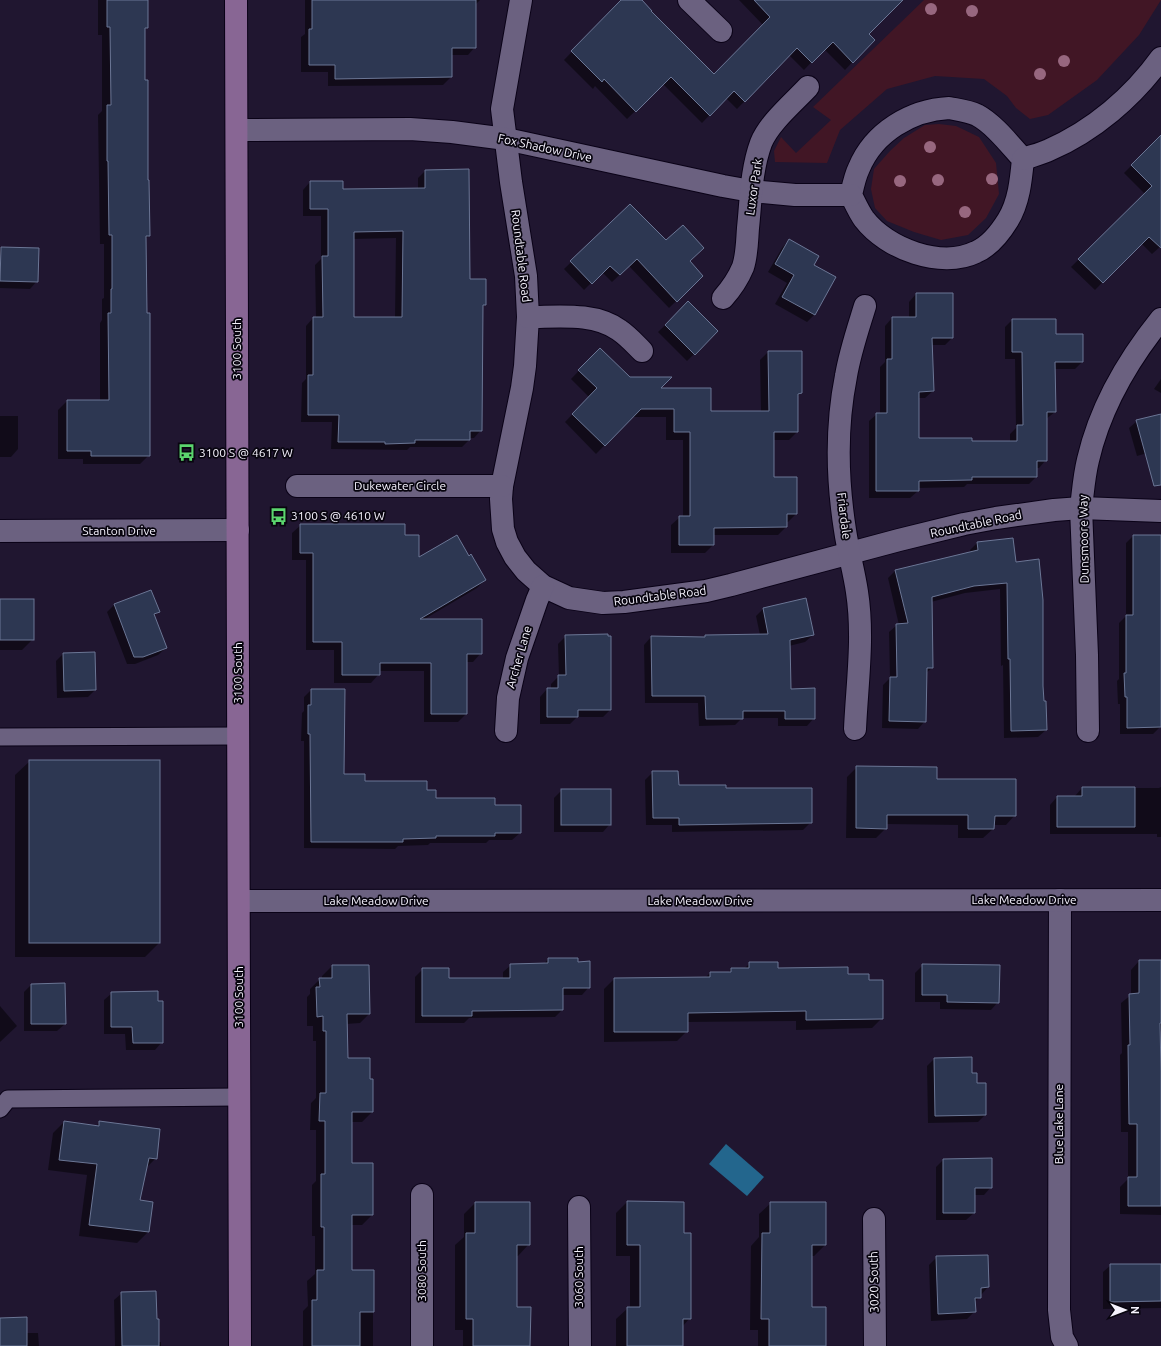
<svg xmlns="http://www.w3.org/2000/svg" width="1161" height="1346" viewBox="0 0 1161 1346" font-family="Ubuntu,sans-serif">
	<style>
		.green { fill: #411625 }
		.water { fill: #23668d }
		.shadow { fill: #0007; fill-rule: evenodd }
		.building { fill: #2d3752; stroke: #6b7695; fill-rule: evenodd }
		.lines { fill: none; stroke-linecap: round; stroke-linejoin: round }
		.service-casing { stroke: #0a0217; stroke-width: 19 }
		.minor-casing { stroke: #0a0217; stroke-width: 24 }
		.secondary-casing { stroke: #0a0217; stroke-width: 24 }
		.service { stroke: #6b6180; stroke-width: 17 }
		.minor { stroke: #6b6180; stroke-width: 22 }
		.secondary { stroke: #886694; stroke-width: 22 }
		.tree { fill: #97677f }
		.labels { text-anchor: middle; stroke-width: 3.5; stroke-linejoin: round; paint-order: stroke }
		.street-label { font-size: 12px; fill: #f5f2fd; stroke: #08050f }
		.poi-label { font-size: 12px; fill: #f5f2fd; stroke: #08050f; text-anchor: start }
	</style>
	<rect width="100%" height="100%" fill="#201630"/>
	<g class="green">
		<path d="M924,0H1161L1139,35L1097,80L1048,115L1030,119L1016,108L1007,96L984,79L935,76L887,89L840,130L827,163L775,162L774,151L781,137L796,153L831,120L813,107Z"/>
		<path d="M939,124L956,126L979,137L996,163L999,194L986,218L968,235L941,240L914,232L887,221L875,208L871,189L874,169L890,151L904,138L925,125Z"/>
	</g>
	<path class="water" d="M726,1144L764,1177L747,1196L709,1164Z"/>
	<g class="shadow">
		<path d="M98,0H147V28L144,30L149,236L145,239L149,455L140,464H83V459H58V410L67,401H100V323L102,320V299L104,298V244H100L98,115L102,111V35H98Z"/>
		<path d="M305,0H480L475,5V47L468,55H451V77L443,85L328,86V72H301V37L305,34Z"/>
		<path d="M622,0H640L714,75L763,25L739,0H902L867,34L873,40L845,70L824,49L804,70L789,55L737,109L726,98L702,123L663,84L627,119L595,86L593,89L564,60Z"/>
		<path d="M1156,141L1161,146V246L1152,254L1141,243L1095,290L1071,267L1145,194L1124,173Z"/>
		<path d="M425,171L469,280L485,305L482,307L481,430L474,438H469V440L462,447H410L407,450L331,449L332,422H301L302,383L306,379V326L313,318H316L315,265L321,259V216H303V190L310,182L342,190L418,189V178ZM396,238L395,318H353V239Z"/>
		<path d="M630,205L666,242L689,262L702,276L669,308L629,266L612,282L602,272L584,290L564,269Z"/>
		<path d="M789,240L813,266L834,277L814,315L807,322L775,304L787,283L768,272L782,248Z"/>
		<path d="M1,248L37,281L30,289L0,288V249Z"/>
		<path d="M916,294L952,338L945,345H931L933,391L925,398H918V439L971,442H1010V434L1016,428L1015,359H1005V327L1012,320L1055,335L1082,362L1075,369H1054L1055,412L1046,419V460L1039,468H1036V477L1029,484H967L964,487L918,488V491L910,498H869V421L877,414H880V367L885,362V326L892,318H909V302Z"/>
		<path d="M688,303L717,331L687,361L658,332Z"/>
		<path d="M600,349L629,378L659,389L710,412H761L760,360L768,352L801,393L797,397V432L789,440H773V478L796,514L788,522H786V527L778,535H713V545L705,553H671V525L680,517H683V440H666V417H632L596,454L565,422L589,397L571,379Z"/>
		<path d="M1161,379V393L1154,389Z"/>
		<path d="M1161,415V441L1151,452L1137,456L1129,428L1137,421Z"/>
		<path d="M0,416H18V449L11,457H0Z"/>
		<path d="M301,525L404,536L418,559L469,557L485,580L477,588L423,620L481,653L473,662H466V714L458,722H424V671H379V674L371,683H334V650H306V560H292V533Z"/>
		<path d="M1133,536H1161L1160,727L1153,734H1120V704H1118L1117,681L1119,679V623L1126,616V543Z"/>
		<path d="M977,543L1015,563L1042,686L1046,730L1038,737L1004,738L1003,665L1001,666L1000,589L965,593L931,602L932,668L926,673L925,721L918,729L882,728L883,685L890,678L889,632L897,625H899L888,578L895,571L970,553V550Z"/>
		<path d="M150,591L158,612L154,616L166,648L158,655L135,664H127L107,612L114,605Z"/>
		<path d="M0,600L33,639L22,650H0Z"/>
		<path d="M763,609L813,635L805,642L789,646L790,690L814,718L807,726H778V718H742L735,725L699,726L698,703H645L644,645L651,637L703,638L705,636L760,635L756,616Z"/>
		<path d="M566,636L610,710L603,717H577L570,724H540V697L547,689H551V684L559,676L558,644Z"/>
		<path d="M94,653L95,690L88,697L57,698L56,661L63,654Z"/>
		<path d="M311,690L343,775L364,782L426,791L435,799L494,806L520,833L512,840H489L486,843H430L428,845L398,846L395,849L304,848V741H301L302,713L304,711V697Z"/>
		<path d="M30,761L160,942L145,957H15V775Z"/>
		<path d="M857,767L936,780L1015,815L1006,825H993V829L983,838H958V825L886,824V828L876,838H846L847,777Z"/>
		<path d="M653,772L678,786L725,789L811,822L803,830L672,832V825H646L645,780Z"/>
		<path d="M1161,787V837H1157V834H1050V805L1057,797H1075V796L1082,788H1159Z"/>
		<path d="M562,790L610,824L603,832H554V798Z"/>
		<path d="M548,959H577L589,987L582,995H562V1010L555,1017L469,1018L464,1023H415V977L423,969L448,979H503V972L511,965H543Z"/>
		<path d="M1139,961H1161V1031L1159,1032L1161,1073V1215L1120,1214V1187L1128,1179V1132H1121L1120,1055L1122,1053L1121,1003L1131,995V970Z"/>
		<path d="M750,963L777,969L847,976L868,981L882,1018L872,1028L796,1030V1021L687,1022V1031L677,1041L604,1042V989L614,979L705,978L710,973H728L731,969H744Z"/>
		<path d="M923,965L998,1002L991,1010L940,1009V1002H915V973Z"/>
		<path d="M332,966L369,1014L360,1023L346,1024L347,1059L369,1080H372V1112L362,1122H351V1164L372,1215L362,1225H351V1271H373V1346H303V1311L308,1306L307,1281L315,1274V1236H312V1185L316,1181V1130H310L311,1103L316,1098V1041H313V1026H307V997L310,994V989L320,979H322V976Z"/>
		<path d="M31,985L65,1024L57,1031H24V992Z"/>
		<path d="M112,993L157,1002L162,1042L155,1050H126L125,1034H104V1000Z"/>
		<path d="M0,1006L17,1026L0,1042Z"/>
		<path d="M934,1059L971,1074L985,1115L978,1122L928,1123L927,1066Z"/>
		<path d="M64,1122L96,1126L100,1122L156,1158L145,1169L139,1201L152,1202L148,1232L137,1243L79,1236L87,1175L48,1170L53,1133Z"/>
		<path d="M943,1160L991,1187L984,1195H974V1213L966,1220H936V1167Z"/>
		<path d="M627,1202L683,1234L690,1318L682,1327V1346H616V1319L628,1308H630V1256H616V1213Z"/>
		<path d="M475,1203L529,1244L518,1256H516V1308L529,1346H463V1330H455V1245L464,1237V1214Z"/>
		<path d="M771,1203L825,1245L814,1256H811V1308L825,1346H758V1330H750L751,1246L759,1237V1214Z"/>
		<path d="M937,1257L988,1287L974,1303V1312L967,1319L931,1321L929,1265Z"/>
		<path d="M1111,1265H1161V1308L1103,1309V1272Z"/>
		<path d="M122,1293L156,1320L158,1342H161V1346H115L114,1300Z"/>
		<path d="M0,1319L26,1333H38L39,1346H0Z"/>
	</g>
	<g class="building">
		<path d="M107,0H148V28H145V80H148V180H149L150,236H146L147,313H150V456H91V451H67V400H109L108,313H111V289H112V235H109L108,161H107V105H111L110,27H107Z"/>
		<path d="M312,0H476V48H452V77L335,79V65H309V29H312Z"/>
		<path d="M621,0H642L652,11H651L714,74L770,17L754,0H903L869,34L875,40L853,63L833,42L812,63L797,48L745,102L734,91L710,116L671,77L636,112L604,79L602,82L571,51Z"/>
		<path d="M1161,135V248L1149,237L1103,283L1078,259L1152,186L1131,165Z"/>
		<path d="M469,169L470,279H486V305H483L482,431H470V440H415V443L385,444V442H338L339,415H308V375H313V317H323L322,256H328V209H310V181H343V189L425,188V170ZM403,231L402,317H354V232Z"/>
		<path d="M630,204L666,240L683,225L704,248L690,261L703,276L677,302L637,259L620,275L610,266L592,284L570,261Z"/>
		<path d="M789,239L819,256L814,265L836,277L815,315L782,297L794,275L775,264Z"/>
		<path d="M1,247L39,248L38,282L0,281Z"/>
		<path d="M916,293H953V338H932L934,391L919,392V438H972V441H1017V425H1023L1022,352H1012V319H1056V334H1083V362H1055L1056,412H1047V461H1037V477H972V480L919,481V491H876V413H887V359H892V317H916Z"/>
		<path d="M688,301L718,331L695,355L665,325Z"/>
		<path d="M600,348L630,377H672L661,388H711V411H769L768,351H802V393L798,394V432H774V477H797V514H787V527L714,528V545H679V516H690V432H674V409H641L605,446L572,414L597,388L578,370Z"/>
		<path d="M1161,414V485L1154,486L1136,420Z"/>
		<path d="M300,524H405V535H419V557L457,535L469,556L471,554L486,580L420,619H482V654H467V714H431V663H380V675H342V642H313V553H300Z"/>
		<path d="M1133,535H1161V727L1127,728V697H1125L1124,673H1126V615H1133Z"/>
		<path d="M1013,538L1016,562L1039,559L1043,600V686L1044,701H1046L1047,730L1011,731L1010,659H1008L1007,583L974,586L932,597L933,668H927L926,722L889,721L890,677H897L896,624L908,623L895,570L978,550L977,542Z"/>
		<path d="M151,590L160,612L154,614L167,648L143,657H134L114,604Z"/>
		<path d="M806,598L814,635L790,640L791,689L815,688V719H785V711H743V719H706L705,696H652L651,636L705,637V635L768,634L763,608Z"/>
		<rect x="0" y="599" width="34" height="41"/>
		<path d="M608,634V636H611V710H578V717H547V688H558V675H566L565,635Z"/>
		<path d="M95,652L96,690L64,691L63,653Z"/>
		<path d="M311,689H345L344,774H365V781H427V790H436V798H495V805H521V833H495V836H436V838L403,839V842H311L310,734H308V705H311Z"/>
		<rect x="29" y="760" width="131" height="183"/>
		<path d="M856,766L937,767V779H1016V816H995L994,829H968V815H887V829L856,828Z"/>
		<path d="M652,771H678L679,785H726V788H812V823L679,825V818H653Z"/>
		<path d="M1082,787H1135V827H1057V796H1082Z"/>
		<rect x="561" y="789" width="50" height="36"/>
		<path d="M548,958H578V962L590,961V988H563V1010L472,1011V1016H422V968H449V978H510V964L548,963Z"/>
		<path d="M1139,960H1161V1023H1160L1161,1072V1206H1128V1177H1137V1124H1129L1128,1045H1130L1129,994L1139,993Z"/>
		<path d="M749,962H778V968L848,967V974H869V980H883V1019L806,1020V1011L688,1013V1032H614V978L710,977V972H731V968H749Z"/>
		<path d="M922,964L1000,965L999,1003L947,1002V995H922Z"/>
		<path d="M332,965H369L370,1014H347L348,1058H370V1079H373V1112H352V1163H373V1215H352V1270H374V1312H360V1346H312V1300H317V1270H324V1227H321V1174H325V1121H319L320,1093H326V1031H323V1016L317,1017L316,987H320L319,978H332Z"/>
		<path d="M65,983L66,1024H31V984Z"/>
		<path d="M158,991V1001H163V1043H133L132,1027H111V992Z"/>
		<path d="M972,1057V1073H977V1083H986V1115L935,1116L934,1058Z"/>
		<path d="M64,1121L99,1126V1121L160,1129L157,1159L149,1158L140,1200L153,1202L149,1232L89,1225L97,1164L59,1160Z"/>
		<path d="M992,1158V1188H975V1213H943V1159Z"/>
		<path d="M627,1201L684,1202V1233H691V1319H683V1346H627V1307H640V1245H627Z"/>
		<path d="M475,1202H530V1245H517V1307H531L530,1346H473V1319H466V1233H475Z"/>
		<path d="M770,1202H826V1245H812V1307H826V1346H769V1319H761L762,1233H770Z"/>
		<path d="M988,1255L989,1287L981,1288V1298H975L976,1312L938,1314L936,1256Z"/>
		<path d="M1110,1264H1161V1301L1110,1302Z"/>
		<path d="M156,1291L157,1319H159V1346H122L121,1292Z"/>
		<path d="M27,1317V1346H0V1318Z"/>
	</g>
	<g class="lines">
		<defs>
			<g id="service">
				<path d="M0,737L238,736"/>
				<path d="M0,1109L8,1099L239,1097"/>
			</g>
			<g id="minor">
				<path d="M521,0L502,109L511,182L526,276L528,317L525,366L522,388L502,486L501,499L503,529L507,542L515,557L526,571L543,586L569,598L603,603L624,602L706,591L731,585L899,540L964,524L996,518L1054,510L1081,508L1161,511"/>
				<path d="M689,0L721,31"/>
				<path d="M949,108C959,110 968,111 977,115C994,124 1010,145 1023,159C1021,180 1019,202 1008,220C1000,233 990,246 976,252C941,269 887,249 864,219C859,212 855,203 851,195C853,186 855,176 859,168C874,132 911,110 949,108Z"/>
				<path d="M237,130L410,129L452,132L506,139L723,186L751,191L795,195H851"/>
				<path d="M1023,159C1031,156 1041,154 1049,150C1093,131 1133,97 1161,58"/>
				<path d="M723,298C731,289 738,279 743,267C747,255 747,241 748,228C751,200 751,170 761,143C769,123 793,103 808,87"/>
				<path d="M528,317C558,317 594,312 619,330C628,336 635,344 642,351"/>
				<path d="M297,486H502"/>
				<path d="M0,531L238,530"/>
				<path d="M855,729C857,684 864,637 857,592C854,571 848,551 845,530C837,479 836,426 846,376C850,352 858,329 865,306"/>
				<path d="M506,731L508,698L517,658L537,600L543,586"/>
				<path d="M1088,731L1087,655L1081,508C1083,492 1084,476 1088,460C1100,408 1128,360 1161,319"/>
				<path d="M1060,900L1059,1310L1062,1337L1067,1346"/>
				<path d="M239,901L1161,900"/>
				<path d="M422,1195V1346"/>
				<path d="M579,1207L580,1346"/>
				<path d="M874,1219L875,1346"/>
			</g>
			<path id="secondary" d="M236,0L240,1346"/>
		</defs>
		<use href="#service" class="service-casing"/>
		<use href="#minor" class="minor-casing"/>
		<use href="#secondary" class="secondary-casing"/>
		<use href="#service" class="service"/>
		<use href="#minor" class="minor"/>
		<use href="#secondary" class="secondary"/>
	</g>
	<g class="tree">
		<circle cx="931" cy="9" r="6"/>
		<circle cx="972" cy="11" r="6"/>
		<circle cx="1064" cy="61" r="6"/>
		<circle cx="1040" cy="74" r="6"/>
		<circle cx="930" cy="147" r="6"/>
		<circle cx="992" cy="179" r="6"/>
		<circle cx="938" cy="180" r="6"/>
		<circle cx="900" cy="181" r="6"/>
		<circle cx="965" cy="212" r="6"/>
	</g>
	<defs>
		<symbol id="bus-bare" viewBox="-9 -9 18 18"><path d="M-5-6H5V4H4V6H2V4H-2V6H-4V4H-5ZM-3.5-4V0h7V-4ZM-3.5 1.2v1.5H-2V1.2ZM2 1.2v1.5H3.5V1.2Z" fill="#5bd56e" stroke="#08050f" stroke-width="2.5" paint-order="stroke"/></symbol>
	</defs>
	<g fill-rule="evenodd">
		<use href="#bus-bare" x="174" y="440" width="25" height="25"/>
		<use href="#bus-bare" x="266" y="504" width="25" height="25"/>
	</g>
	<g class="labels">
		<g class="street-label">
			<text transform="translate(545 148) rotate(12)" y="4">Fox Shadow Drive</text>
			<text transform="translate(754 187) rotate(-82)" y="4">Luxor Park</text>
			<text transform="translate(521 256) rotate(83)" y="4">Roundtable Road</text>
			<text transform="translate(237 349) rotate(-90)" y="4">3100 South</text>
			<text x="400" y="490">Dukewater Circle</text>
			<text transform="translate(844 516) rotate(83)" y="4">Friardale</text>
			<text transform="translate(976 524) rotate(-12)" y="4">Roundtable Road</text>
			<text x="119" y="535">Stanton Drive</text>
			<text transform="translate(1084 539) rotate(-91)" y="4">Dunsmoore Way</text>
			<text transform="translate(660 596) rotate(-7)" y="4">Roundtable Road</text>
			<text transform="translate(519 657) rotate(-74)" y="4">Archer Lane</text>
			<text transform="translate(238 673) rotate(-90)" y="4">3100 South</text>
			<text x="1024" y="904">Lake Meadow Drive</text>
			<text x="376" y="905">Lake Meadow Drive</text>
			<text x="700" y="905">Lake Meadow Drive</text>
			<text transform="translate(239 997) rotate(-90)" y="4">3100 South</text>
			<text transform="translate(1059 1124) rotate(-90)" y="4">Blue Lake Lane</text>
			<text transform="translate(422 1271) rotate(-90)" y="4">3080 South</text>
			<text transform="translate(579 1277) rotate(-90)" y="4">3060 South</text>
			<text transform="translate(874 1282) rotate(-91)" y="4">3020 South</text>
		</g>
		<g class="poi-label">
			<text x="199" y="457">3100 S @ 4617 W</text>
			<text x="291" y="520">3100 S @ 4610 W</text>
		</g>
	</g>
	<g transform="translate(1125 1310) rotate(90)" stroke="#08050f" stroke-width="3" paint-order="stroke">
	<path d="M0-3L7 15L0 10L-7 15Z" fill="#f5f2fd"/>
	<text y="-6" font-size="11" font-weight="bold" text-anchor="middle" fill="#f5f2fd">N</text>
	</g>
</svg>
